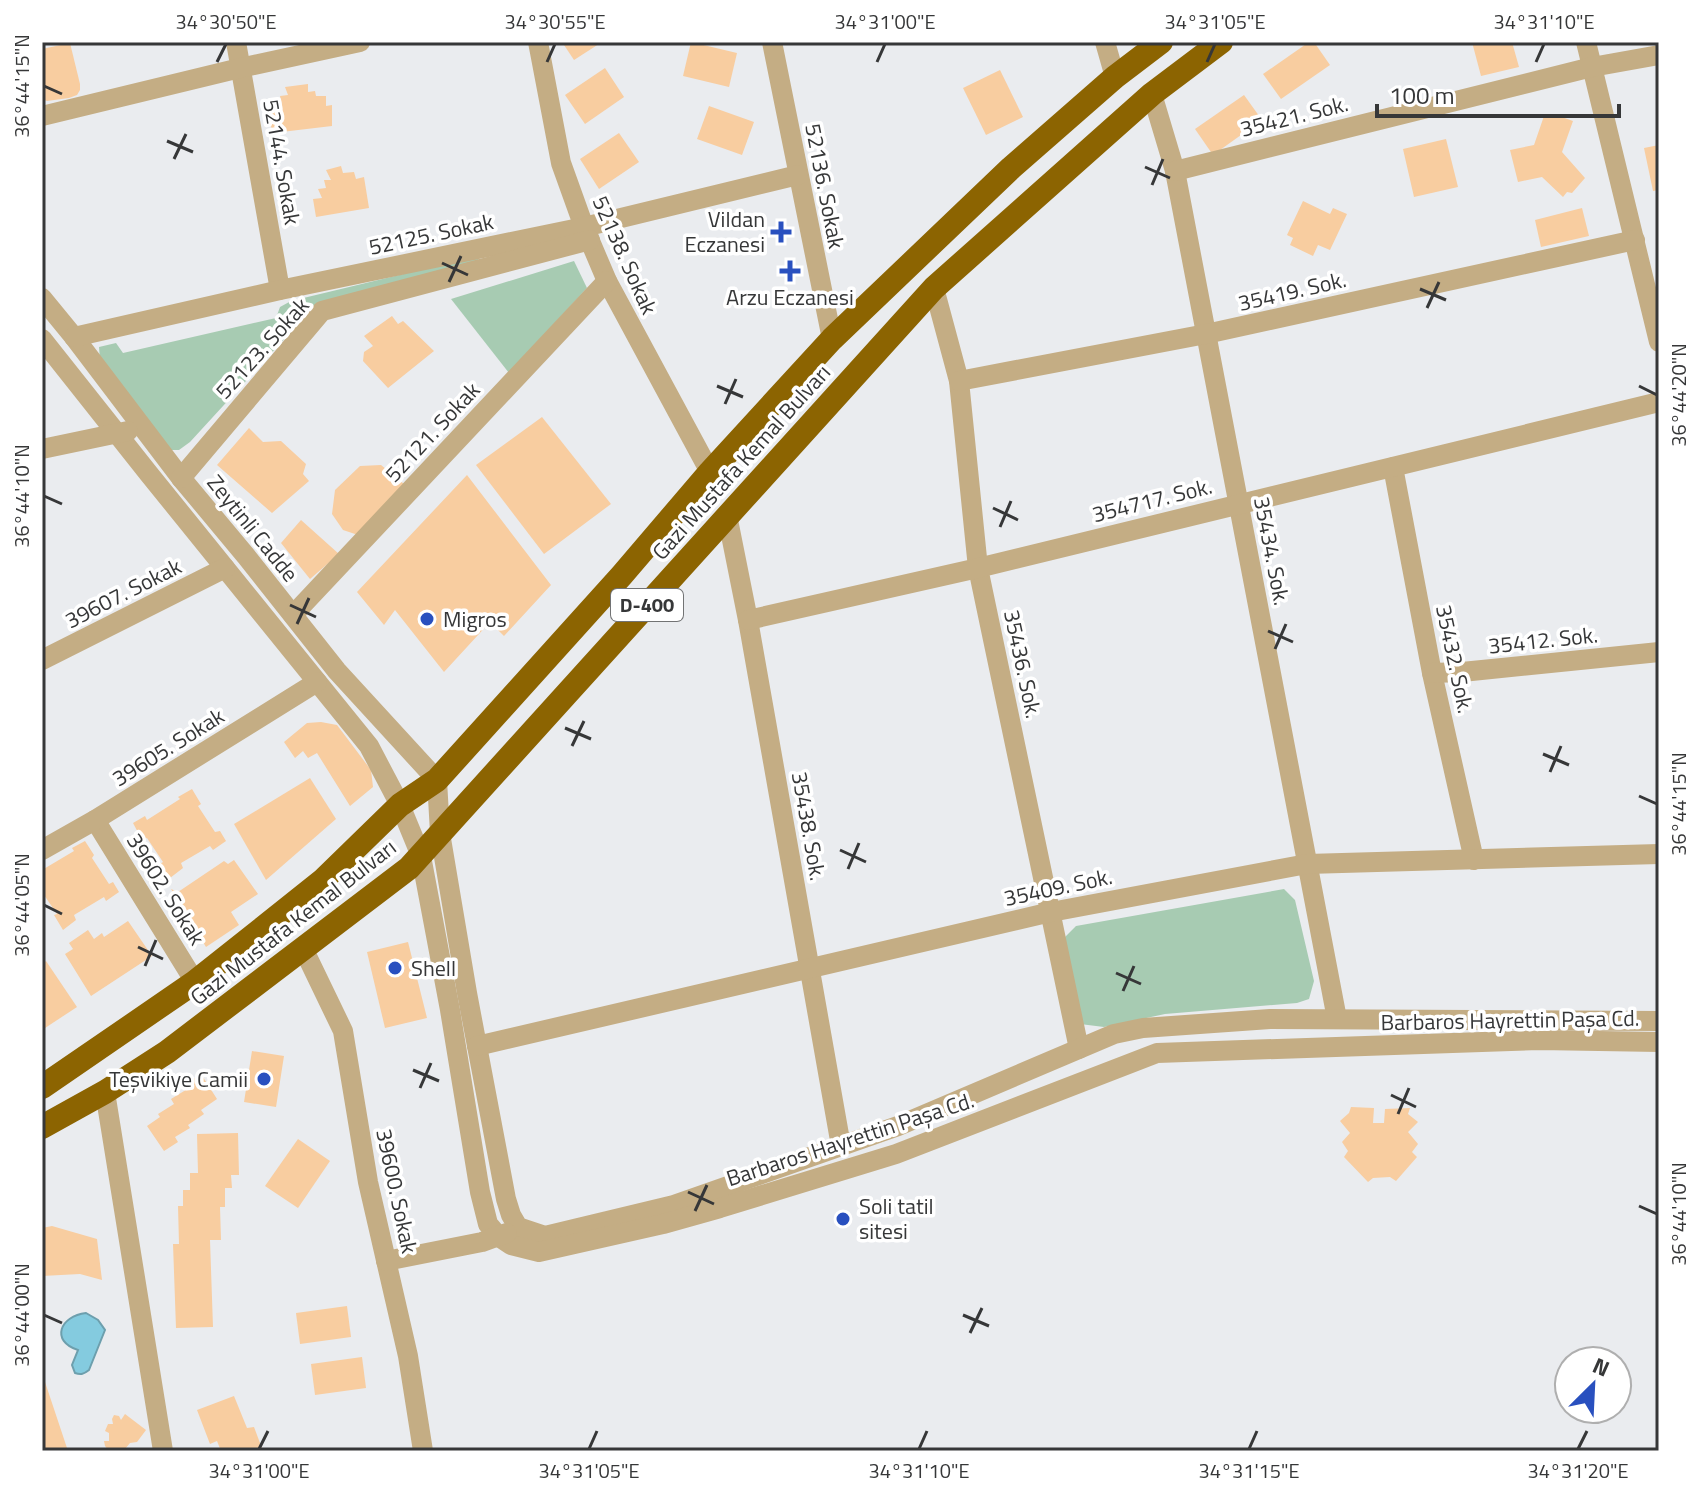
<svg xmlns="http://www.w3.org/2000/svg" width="1701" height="1493" viewBox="0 0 1701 1493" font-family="'Titillium Web',sans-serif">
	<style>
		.green { fill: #a7cbb2 }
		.water { fill: #84cbdf; stroke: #6d9fad; stroke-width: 2 }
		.building { fill: #f8cda0 }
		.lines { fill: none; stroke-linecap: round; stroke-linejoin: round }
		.minor { stroke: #c4ad84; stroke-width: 20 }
		.highway { stroke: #8c6401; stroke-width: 24 }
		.ticks { fill: none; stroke: #363738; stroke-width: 3 }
		.poi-dot { fill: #2950bf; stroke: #fff; stroke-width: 3 }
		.labels { text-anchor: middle; stroke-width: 7; stroke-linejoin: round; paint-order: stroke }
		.shield { fill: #fff; stroke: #727374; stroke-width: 2 }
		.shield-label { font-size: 20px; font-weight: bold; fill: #363738 }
		.street-label { font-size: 22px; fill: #363738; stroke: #fff }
		.poi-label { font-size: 22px; fill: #363738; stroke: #fff; text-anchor: start }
		.neatline { fill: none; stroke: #363738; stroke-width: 3 }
		.ticks-label { font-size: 20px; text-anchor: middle; fill: #363738 }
	</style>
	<rect width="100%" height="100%" fill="#eaecef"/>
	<g class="green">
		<path d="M478,256L479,263L316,305L304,314L287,336L190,442L179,450H169L100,360L99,347L116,343L123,353L276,318L280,307L291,301Z"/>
		<path d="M574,261L587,288L509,373L451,299Z"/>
		<path d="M1284,889L1295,900L1314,981L1309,999L1297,1003L1165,1014L1104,1027L1080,1024L1065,937L1076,926Z"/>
	</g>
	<path class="water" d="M86,1313L98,1320L105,1330L89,1370C84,1374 81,1375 75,1373L72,1365L78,1350C50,1341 60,1316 86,1313Z"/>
	<g class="building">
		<path d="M562,42H602L574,60Z"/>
		<path d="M691,42L737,53L729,87L683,76Z"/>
		<path d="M1309,42H1314L1330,65L1281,99L1263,74Z"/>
		<path d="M1472,42H1512L1519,67L1481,76Z"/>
		<path d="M70,43L80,84V90L77,95L69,98L47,101L42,99V49Z"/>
		<path d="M605,68L624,97L585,124L565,95Z"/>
		<path d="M1000,70L1023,117L986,135L963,88Z"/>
		<path d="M308,84V92L315,91L316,96H326V106L332,105V126L273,133L267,112H276L273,104L282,105L280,96L288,95L285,87Z"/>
		<path d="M1244,95L1262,120L1213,155L1195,129Z"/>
		<path d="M709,106L754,122L742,155L697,139Z"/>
		<path d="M1556,115L1573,121L1562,152L1585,178L1572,193L1567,192L1563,197L1542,177L1518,182L1510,150L1534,145L1544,116L1553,117Z"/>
		<path d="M619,133L639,162L599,189L580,159Z"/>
		<path d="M1446,139L1458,187L1414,197L1403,149Z"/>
		<path d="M1659,145V190L1653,191L1644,148Z"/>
		<path d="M341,166L343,173L354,172L356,179L364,177L369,208L316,217L313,199L322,198L318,189L326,188L324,180H331L326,170Z"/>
		<path d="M1303,201L1330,214L1333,208L1347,214L1330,250L1318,245L1313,256L1290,245L1293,238L1287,235Z"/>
		<path d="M1582,208L1589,236L1541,247L1535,220Z"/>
		<path d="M392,316L398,324L403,321L434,351L388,388L363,361L364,352L373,346L364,336Z"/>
		<path d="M542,417L611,504L544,554L476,465Z"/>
		<path d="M249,428L263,442L281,441L306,464L303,474L309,481L272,513L217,465Z"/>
		<path d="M381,465L404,484L361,536L343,530L332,514L335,490L360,466Z"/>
		<path d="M467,475L551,585L504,636L490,622L444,672L395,610L384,625L357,592Z"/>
		<path d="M301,520L339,554L310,579L281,543Z"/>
		<path d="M321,722L337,725L371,770L373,787L350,806L317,753L308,758L303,751L295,758L284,742L307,723Z"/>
		<path d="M310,778L336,819L266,880L234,824Z"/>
		<path d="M192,789L201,804L198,806L215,832L220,831L226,841L213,850L210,846L181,863L183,868L170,878L160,864L163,862L147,838L142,840L133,823L145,816L147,820L180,799L178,797Z"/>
		<path d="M85,841L94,855L92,858L109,884L113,882L119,892L106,901L104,897L74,915L76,920L63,930L54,915L57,914L42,892V870L74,851L72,848Z"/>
		<path d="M234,860L258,894L231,912L239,925L206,947L171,889L178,892L224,861L228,864Z"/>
		<path d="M128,921L152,956L91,996L65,954L73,949L69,943L88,930L94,939L102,933L104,937Z"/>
		<path d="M408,942L427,1018L385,1028L367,952Z"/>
		<path d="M46,961L77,1007L42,1030V964Z"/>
		<path d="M252,1051L284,1056L276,1107L244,1102Z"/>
		<path d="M201,1074L217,1099L201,1110L204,1114L188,1125L190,1128L175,1137L178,1142L164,1151L147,1126L160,1117L158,1114L174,1104L171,1099L189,1088L186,1084Z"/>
		<path d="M1351,1107L1374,1108L1373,1123H1384L1385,1109L1410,1108L1408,1114L1418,1122L1408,1132L1418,1144L1412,1152L1417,1157L1396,1181L1390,1177L1373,1178L1368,1182L1344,1157L1348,1151L1342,1142L1350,1133L1340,1121L1349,1113Z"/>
		<path d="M238,1133L239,1175H231L232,1188H225V1207H220L221,1240H210L213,1327L176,1328L173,1244H179L178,1206H183V1190H190V1173H198L197,1134Z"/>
		<path d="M298,1139L330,1161L298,1208L265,1186Z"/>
		<path d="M52,1226L97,1239L102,1280L80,1274L42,1276V1228Z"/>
		<path d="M347,1306L351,1337L300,1344L296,1313Z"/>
		<path d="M362,1357L366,1388L315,1395L311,1364Z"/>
		<path d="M42,1376H43L68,1451H42Z"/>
		<path d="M234,1396L247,1428L254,1427L263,1451H221L217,1441L210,1444L197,1410Z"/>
		<path d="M125,1414L146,1430L137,1442L130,1443L125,1449L126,1451H109L105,1446L104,1441H109V1433L105,1431L108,1424H113L112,1419L114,1415L119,1416L121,1420Z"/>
	</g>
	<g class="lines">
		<g class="minor">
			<path d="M236,42L280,290"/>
			<path d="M538,42L561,163L584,227L607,281L710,472"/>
			<path d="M772,42L832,339"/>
			<path d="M1105,42L1115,77"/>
			<path d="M1586,42L1659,342"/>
			<path d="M1152,94L1175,171L1337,1019"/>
			<path d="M42,116L240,68L360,42"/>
			<path d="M1175,171L1592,67L1659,55"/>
			<path d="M934,288L959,381L978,568L1079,1049"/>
			<path d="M42,298L74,337L181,478L246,556L337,671L437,780L440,833L467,993L506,1199L511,1215L518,1227L545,1236L674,1205L898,1126L1114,1034L1143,1028L1270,1019L1659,1021"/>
			<path d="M74,337L280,290L584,227L798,175"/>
			<path d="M42,339L149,474L369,746L400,805L421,856L450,1010L480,1192L488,1224L499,1237L511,1245L539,1252L663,1224L720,1208L896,1154L1157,1053L1539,1040L1659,1042"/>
			<path d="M959,381L1206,334L1635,240"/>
			<path d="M42,449L128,431"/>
			<path d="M1393,467L1432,673L1474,860"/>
			<path d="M181,478L322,311L590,240"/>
			<path d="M727,515L748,620L841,1146"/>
			<path d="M293,615L607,281"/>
			<path d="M748,620L978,568L1659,402"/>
			<path d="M42,660L225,568"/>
			<path d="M1432,673L1462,672L1659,652"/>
			<path d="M95,820L195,982"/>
			<path d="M42,850L95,820L317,682"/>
			<path d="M303,948L343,1031L368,1182L408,1356L423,1451"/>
			<path d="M477,1046L1051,912L1307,864L1659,854"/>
			<path d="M105,1092L163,1451"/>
			<path d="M386,1261L482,1242L507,1233"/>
		</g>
		<g class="highway">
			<path d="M42,1087L195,982L322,881L400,805L437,780L622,575L710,472L832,339L1011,168L1115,77L1161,42"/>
			<path d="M42,1127L105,1092L167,1052L409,868L934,288L1152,94L1221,42"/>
		</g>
	</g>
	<path class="ticks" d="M217,62L226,44M547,62L555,44M877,62L885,44M1207,62L1215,44M1536,62L1544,44M44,86L62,94M167,141L193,152M174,159L186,134M1145,167L1170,178M1152,185L1163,159M442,263L468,275M449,282L461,256M1420,289L1446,300M1427,308L1439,282M717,386L743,397M1639,386L1657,395M725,404L736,379M44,496L62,504M993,508L1018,520M1000,527L1011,501M290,605L316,617M297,624L309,598M1268,631L1293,642M1275,649L1286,624M565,728L591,739M572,746L584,721M1543,754L1569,765M1550,772L1561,746M1639,796L1657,804M840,850L866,862M848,869L859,843M44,905L62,914M138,947L163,959M145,966L156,940M1116,973L1141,984M1123,991L1134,966M413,1070L439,1081M420,1088L431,1063M1391,1095L1416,1107M1398,1114L1409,1088M688,1192L714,1204M1639,1206L1657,1214M695,1211L707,1185M44,1315L62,1323M963,1315L989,1326M970,1333L982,1308M259,1449L268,1431M589,1449L597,1431M919,1449L927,1431M1249,1449L1257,1431M1578,1449L1587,1431"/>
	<g class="poi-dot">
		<path d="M777 220h8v8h8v8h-8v8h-8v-8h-8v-8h8z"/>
		<path d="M786 259h8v8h8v8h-8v8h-8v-8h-8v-8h8z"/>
		<circle cx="427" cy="619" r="8"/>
		<circle cx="395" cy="968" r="8"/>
		<circle cx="264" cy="1079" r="8"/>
		<circle cx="843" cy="1219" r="8"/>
	</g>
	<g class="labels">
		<rect class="shield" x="611" y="589" width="72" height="32" rx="6"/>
		<g class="shield-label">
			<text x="647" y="612">D-400</text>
		</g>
		<g class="street-label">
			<text transform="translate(1294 116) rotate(-14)" y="8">35421. Sok.</text>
			<text transform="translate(282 162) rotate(80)" y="8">52144. Sokak</text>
			<text transform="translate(825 186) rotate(79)" y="8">52136. Sokak</text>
			<text transform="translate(431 234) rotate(-12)" y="8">52125. Sokak</text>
			<text transform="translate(625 255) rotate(66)" y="8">52138. Sokak</text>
			<text transform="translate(1292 291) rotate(-13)" y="8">35419. Sok.</text>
			<text transform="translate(262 348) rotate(-48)" y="8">52123. Sokak</text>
			<text transform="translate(432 432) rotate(-47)" y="8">52121. Sokak</text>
			<text transform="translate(741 462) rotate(-48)" y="8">Gazi Mustafa Kemal Bulvarı</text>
			<text transform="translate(1152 500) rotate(-14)" y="8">354717. Sok.</text>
			<text transform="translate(253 528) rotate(51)" y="8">Zeytinli Cadde</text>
			<text transform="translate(1272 551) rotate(79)" y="8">35434. Sok.</text>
			<text transform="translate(123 593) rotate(-27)" y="8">39607. Sokak</text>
			<text transform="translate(1543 640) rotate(-6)" y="8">35412. Sok.</text>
			<text transform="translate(1455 659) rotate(78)" y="8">35432. Sok.</text>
			<text transform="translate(1023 664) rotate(78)" y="8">35436. Sok.</text>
			<text transform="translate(168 747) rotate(-32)" y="8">39605. Sokak</text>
			<text transform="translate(809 826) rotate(80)" y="8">35438. Sok.</text>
			<text transform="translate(1058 887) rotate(-12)" y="8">35409. Sok.</text>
			<text transform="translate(166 889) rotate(58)" y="8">39602. Sokak</text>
			<text transform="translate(293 922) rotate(-38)" y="8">Gazi Mustafa Kemal Bulvarı</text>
			<text transform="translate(1510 1020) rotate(-1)" y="8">Barbaros Hayrettin Paşa Cd.</text>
			<text transform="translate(850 1139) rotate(-18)" y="8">Barbaros Hayrettin Paşa Cd.</text>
			<text transform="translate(397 1191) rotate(78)" y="8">39600. Sokak</text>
		</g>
		<g class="poi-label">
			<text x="765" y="227" text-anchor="end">Vildan<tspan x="765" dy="25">Eczanesi</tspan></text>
			<text x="790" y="305" text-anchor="middle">Arzu Eczanesi</text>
			<text x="443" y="627">Migros</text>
			<text x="411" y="976">Shell</text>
			<text x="248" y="1087" text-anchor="end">Teşvikiye Camii</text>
			<text x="859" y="1214">Soli tatil<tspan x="859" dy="25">sitesi</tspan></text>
		</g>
	</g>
	<rect width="1701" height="1493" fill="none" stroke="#ffffff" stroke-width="88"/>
	<g transform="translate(1593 1385) rotate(24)"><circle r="38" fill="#ffffff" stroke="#afafaf" stroke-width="2"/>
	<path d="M0-6L14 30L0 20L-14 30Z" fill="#2950bf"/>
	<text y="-12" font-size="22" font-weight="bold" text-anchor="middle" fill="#363738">N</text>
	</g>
	<path d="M1377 104v12h242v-12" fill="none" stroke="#363738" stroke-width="4"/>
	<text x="1389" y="104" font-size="24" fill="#363738" stroke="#ffffff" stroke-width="6" paint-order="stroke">100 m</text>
	<rect x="44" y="44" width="1613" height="1405" class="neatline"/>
	<g class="ticks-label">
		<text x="226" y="29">34°30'50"E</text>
		<text x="555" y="29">34°30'55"E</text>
		<text x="885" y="29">34°31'00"E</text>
		<text x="1215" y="29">34°31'05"E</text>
		<text x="1544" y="29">34°31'10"E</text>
		<text transform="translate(22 86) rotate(-90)" y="7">36°44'15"N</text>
		<text transform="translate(1679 395) rotate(-90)" y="7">36°44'20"N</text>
		<text transform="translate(22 496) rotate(-90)" y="7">36°44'10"N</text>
		<text transform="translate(1679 804) rotate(-90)" y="7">36°44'15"N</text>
		<text transform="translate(22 905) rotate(-90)" y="7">36°44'05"N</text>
		<text transform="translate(1679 1214) rotate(-90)" y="7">36°44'10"N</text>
		<text transform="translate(22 1315) rotate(-90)" y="7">36°44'00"N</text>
		<text x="259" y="1478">34°31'00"E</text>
		<text x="589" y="1478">34°31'05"E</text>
		<text x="919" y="1478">34°31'10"E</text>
		<text x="1249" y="1478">34°31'15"E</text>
		<text x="1578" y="1478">34°31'20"E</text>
	</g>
</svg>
